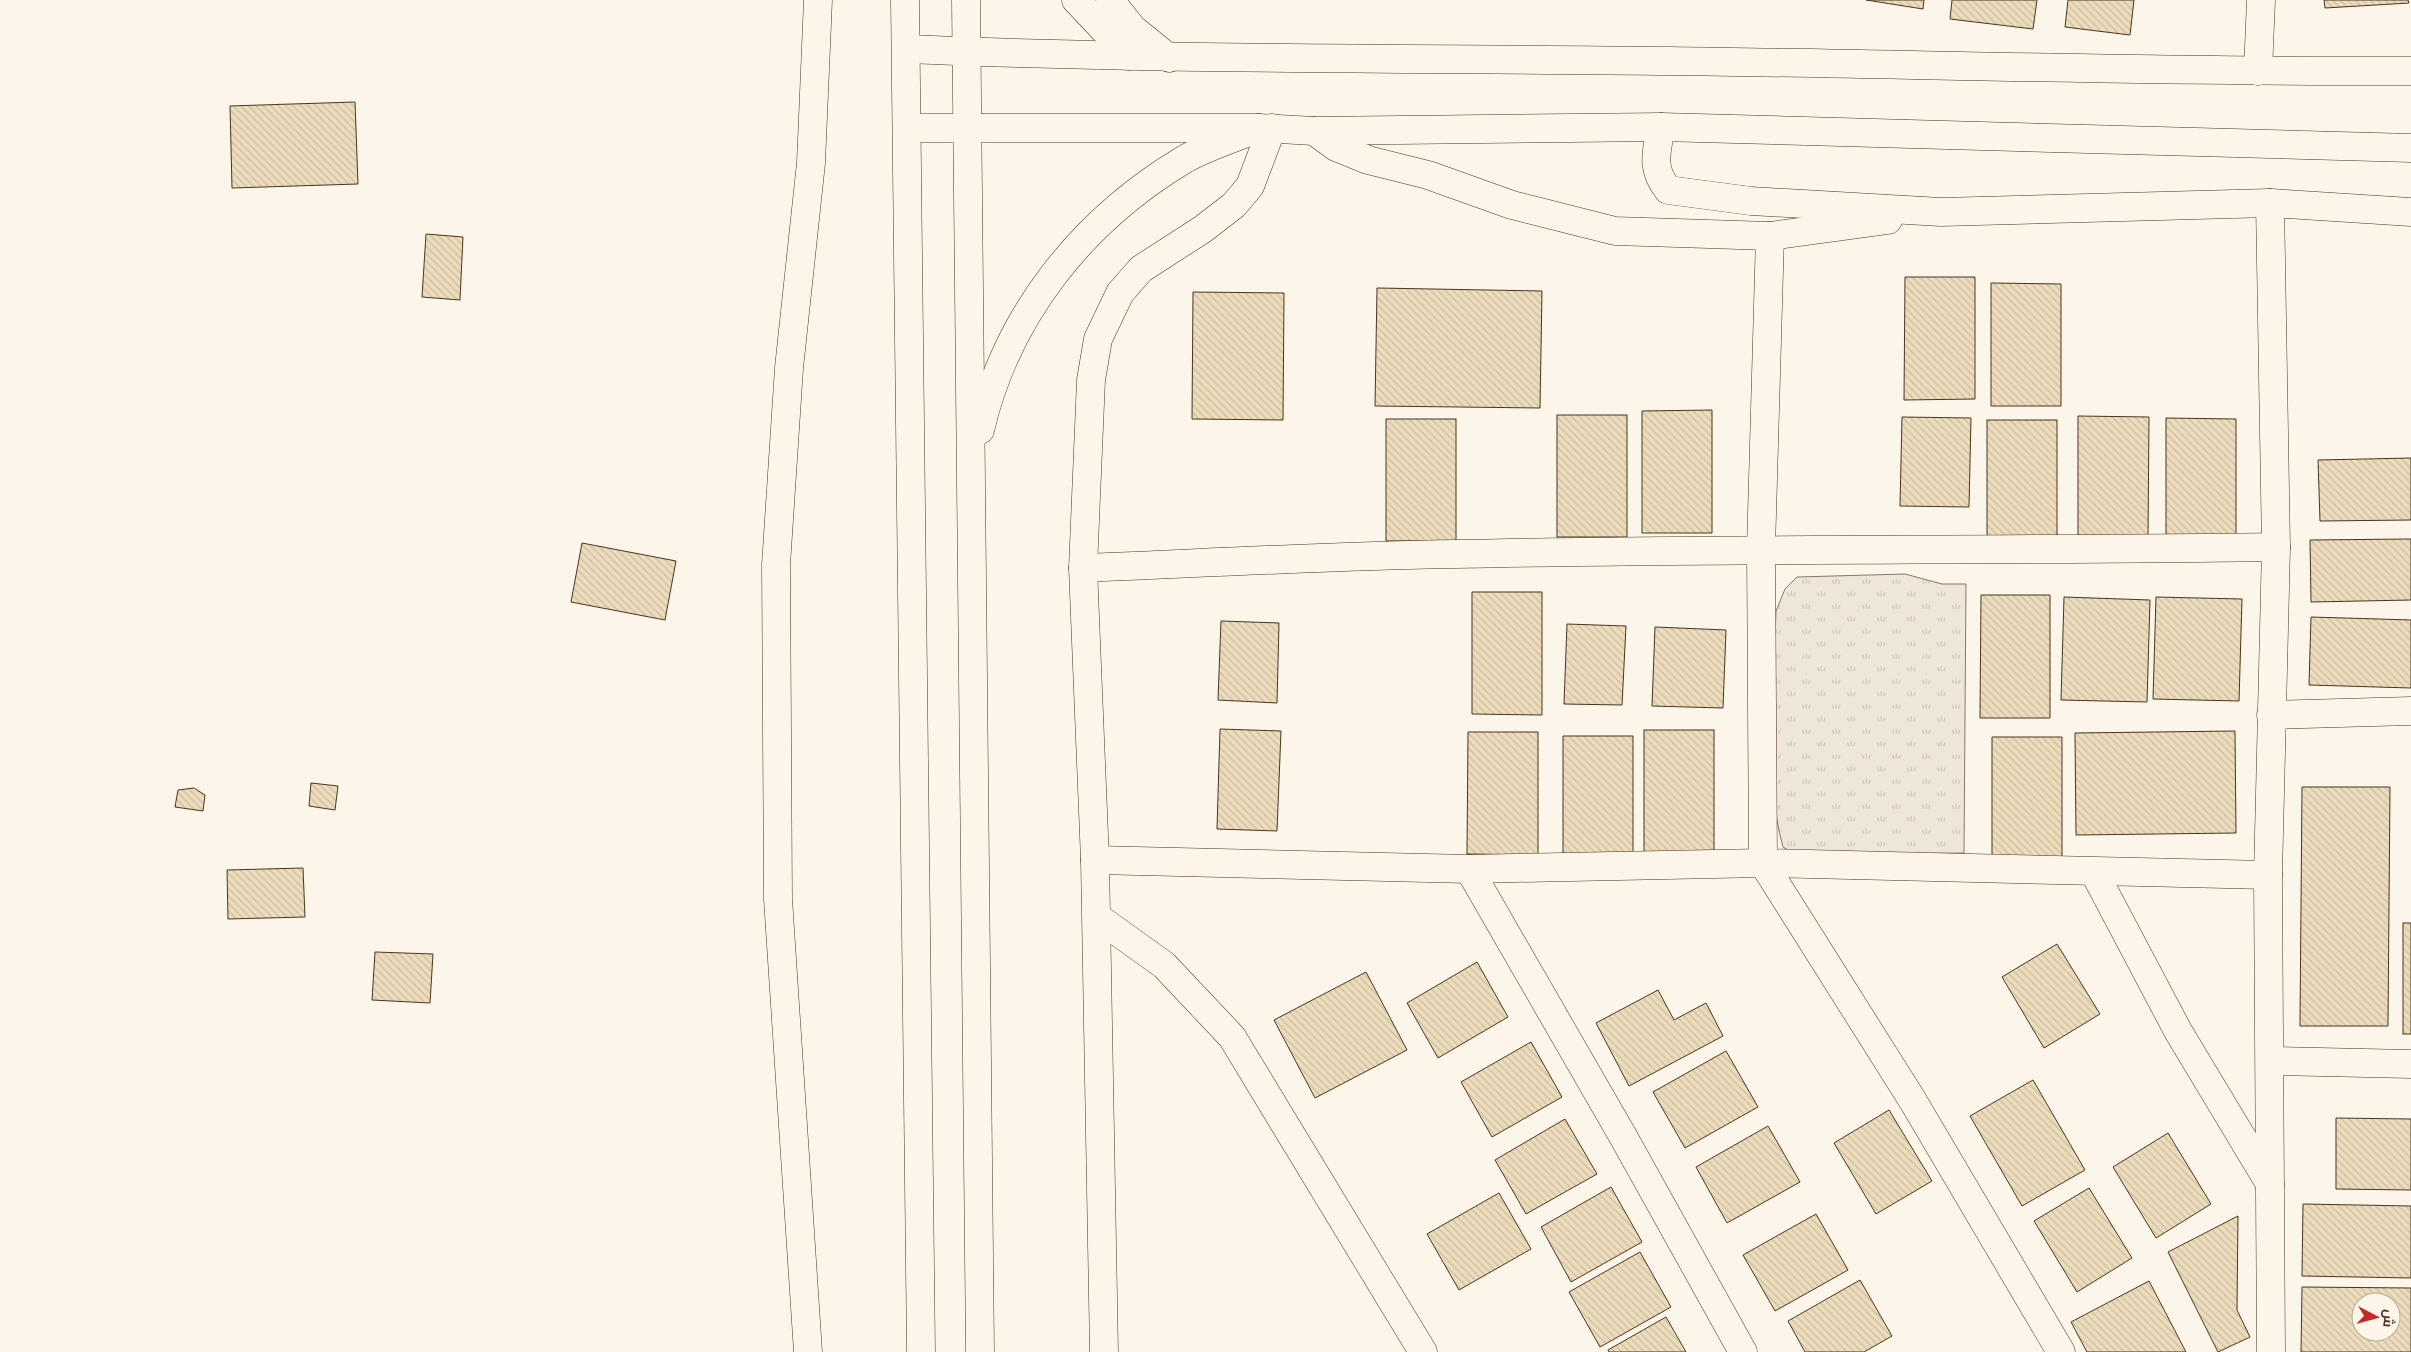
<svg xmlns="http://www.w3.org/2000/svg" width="2411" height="1352" viewBox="0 0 2411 1352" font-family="Lato,Cairo,sans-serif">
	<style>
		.grass { fill: url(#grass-tufts); stroke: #887966 }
		.building { fill: url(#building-back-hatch); stroke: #4a3520; fill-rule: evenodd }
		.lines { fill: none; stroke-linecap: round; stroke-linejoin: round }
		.minor-casing { stroke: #4a3520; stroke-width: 29 }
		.secondary-casing { stroke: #4a3520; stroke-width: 29 }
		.trunk-casing { stroke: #4a3520; stroke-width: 29 }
		.minor { stroke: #fbf6e9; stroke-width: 28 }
		.secondary { stroke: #fbf6e9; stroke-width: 28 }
		.trunk { stroke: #fbf6e9; stroke-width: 28 }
	</style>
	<defs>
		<pattern id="grass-tufts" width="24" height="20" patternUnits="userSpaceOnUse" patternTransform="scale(1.25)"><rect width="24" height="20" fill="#ede6d9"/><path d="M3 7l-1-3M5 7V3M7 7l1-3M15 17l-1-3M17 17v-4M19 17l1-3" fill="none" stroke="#cdc6ba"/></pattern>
		<pattern id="building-back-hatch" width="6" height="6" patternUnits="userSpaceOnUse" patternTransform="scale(1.25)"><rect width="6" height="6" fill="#ecdcbc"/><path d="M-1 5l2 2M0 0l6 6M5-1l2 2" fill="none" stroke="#ccbda1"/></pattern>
	</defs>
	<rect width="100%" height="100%" fill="#fbf6e9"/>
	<path class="grass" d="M1905,574L1942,584H1966L1964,853L1796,855L1783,847C1763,775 1774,686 1776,611L1785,589L1797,577Z"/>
	<g class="building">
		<path d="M1866,0H1924L1923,9Z"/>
		<path d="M1952,0H2037L2033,29L1950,19Z"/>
		<path d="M2068,0H2134L2130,35L2065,27Z"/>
		<path d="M2324,0H2408L2409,3L2325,8Z"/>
		<path d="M355,102L358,184L232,188L230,106Z"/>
		<path d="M426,234L463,237L460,300L422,297Z"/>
		<path d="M1905,277H1975V399L1904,400Z"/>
		<path d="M1991,283L2061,284V406H1991Z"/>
		<path d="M1377,288L1542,291L1540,408L1375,406Z"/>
		<path d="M1193,292L1284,293L1283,420L1192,419Z"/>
		<path d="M1712,410V533H1642V411Z"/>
		<rect x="1557" y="415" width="70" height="122"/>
		<path d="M2078,416L2149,417L2148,539H2078Z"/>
		<path d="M1902,417L1971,418L1969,507L1900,506Z"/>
		<path d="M2166,418L2236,419V541H2166Z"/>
		<rect x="1386" y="419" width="70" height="122"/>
		<rect x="1987" y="420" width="70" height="123"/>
		<path d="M2411,458V520L2320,521L2318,460Z"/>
		<path d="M2411,539V600L2311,602L2310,540Z"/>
		<path d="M582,543L676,561L665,620L571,602Z"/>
		<path d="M1472,592H1542V715L1472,714Z"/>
		<path d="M1981,595H2050V718H1980Z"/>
		<path d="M2064,597L2150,600L2147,702L2061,700Z"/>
		<path d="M2156,597L2242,599L2239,701L2153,699Z"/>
		<path d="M2311,617L2411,620V688L2309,685Z"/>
		<path d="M1221,621L1279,623L1277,703L1218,700Z"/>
		<path d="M1567,624L1626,626L1622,705L1564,704Z"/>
		<path d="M1655,627L1726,630L1723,708L1652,706Z"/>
		<path d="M1220,729L1281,731L1277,831L1217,829Z"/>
		<rect x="1644" y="730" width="70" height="122"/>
		<path d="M2235,731L2236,833L2076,835L2075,733Z"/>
		<path d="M1468,732H1538V855L1467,854Z"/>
		<path d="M1563,736H1633V859L1563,858Z"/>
		<path d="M1992,737H2062V860L1992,859Z"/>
		<path d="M311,783L338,786L335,810L309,806Z"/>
		<path d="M2302,787H2390L2388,1026H2300Z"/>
		<path d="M194,788L205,795L203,811L175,807L178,790Z"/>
		<path d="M303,868L305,917L228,919L227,870Z"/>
		<rect x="2403" y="923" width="8" height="111"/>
		<path d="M2057,944L2100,1014L2044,1048L2002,977Z"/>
		<path d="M375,952L433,954L430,1003L372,1000Z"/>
		<path d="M1477,962L1508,1017L1438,1058L1407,1003Z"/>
		<path d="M1366,972L1407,1050L1315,1098L1274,1020Z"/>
		<path d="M1658,990L1674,1020L1706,1003L1723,1036L1629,1086L1596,1023Z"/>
		<path d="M1531,1042L1562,1097L1492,1137L1461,1082Z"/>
		<path d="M1726,1051L1758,1107L1685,1148L1653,1092Z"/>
		<path d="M2033,1080L2085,1170L2022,1206L1970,1116Z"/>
		<path d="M1889,1110L1932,1181L1876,1214L1834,1143Z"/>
		<path d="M2336,1118L2411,1119V1190L2336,1189Z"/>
		<path d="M1565,1119L1597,1174L1526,1214L1495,1160Z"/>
		<path d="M1768,1126L1800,1182L1727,1223L1696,1167Z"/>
		<path d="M2168,1133L2211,1204L2156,1238L2113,1167Z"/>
		<path d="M1611,1187L1642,1242L1571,1282L1541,1227Z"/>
		<path d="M2089,1188L2132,1258L2077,1292L2034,1221Z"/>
		<path d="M1499,1193L1531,1249L1459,1290L1427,1234Z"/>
		<path d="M2303,1204L2411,1206V1278L2302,1276Z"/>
		<path d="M1816,1214L1848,1270L1775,1311L1743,1255Z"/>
		<path d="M2238,1216L2237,1310L2250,1337L2218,1352L2168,1252Z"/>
		<path d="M1640,1252L1671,1307L1600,1347L1569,1292Z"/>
		<path d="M1860,1280L1892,1336L1864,1352H1805L1788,1321Z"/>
		<path d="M2149,1281L2186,1352H2087L2071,1322Z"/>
		<path d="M2302,1287L2411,1288V1352H2301ZM2361,1302H2391V1332H2361Z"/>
		<path d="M1666,1317L1686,1352H1609L1608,1350Z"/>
	</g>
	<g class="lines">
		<defs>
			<g id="minor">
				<path d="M1110,0L1132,28L1169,58"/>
				<path d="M2258,71L2261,0"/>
				<path d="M1661,127C1656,154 1651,168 1668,190L1751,201L1941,212L2270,203L2411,212"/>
				<path d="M1314,131L1336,147L1368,160L1428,175L1512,205L1615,231L1770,236L1888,220"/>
				<path d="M2270,203L2276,547L2268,875L2271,1352"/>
				<path d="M1770,236L1761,549L1763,863L1913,1101L2061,1352"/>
				<path d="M1083,568C1207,563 1331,556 1455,554C1729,548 2003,551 2276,547"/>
				<path d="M2271,715L2411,711"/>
				<path d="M1095,860L1469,869L1763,863L2268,875"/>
				<path d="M1469,869L1624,1138L1743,1352"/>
				<path d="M2094,872L2178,1031L2270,1184"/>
				<path d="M1097,917L1164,965L1232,1037L1423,1352"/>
				<path d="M2271,1061L2411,1064"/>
				<path d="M808,1352L778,899L776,565L789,368L811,163L818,0"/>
				<path d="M1104,1352L1095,860L1083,568L1091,380L1098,339L1120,293L1141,269L1203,229L1234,205L1250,186L1272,128"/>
			</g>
			<g id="secondary">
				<path d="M906,49C1160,60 1415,58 1670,61C1917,64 2164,72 2411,71"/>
				<path d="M907,128H1259L1314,131L1661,127L2411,148"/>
			</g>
			<g id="trunk">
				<path d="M905,0L921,1352"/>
				<path d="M966,0L980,1352"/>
				<path d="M1076,0L1129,56"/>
				<path d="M980,430C1007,314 1083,220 1185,159C1208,146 1235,138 1259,128"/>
			</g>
		</defs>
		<use href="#minor" class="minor-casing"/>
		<use href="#secondary" class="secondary-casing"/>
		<use href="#trunk" class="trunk-casing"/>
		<use href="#minor" class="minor"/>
		<use href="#secondary" class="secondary"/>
		<use href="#trunk" class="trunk"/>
	</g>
	<g transform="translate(2376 1317) rotate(96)"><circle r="24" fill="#fbf6e9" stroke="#b4a999"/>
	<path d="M0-4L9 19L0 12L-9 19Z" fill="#c62828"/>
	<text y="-8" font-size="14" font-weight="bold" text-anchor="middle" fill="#4a3520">ش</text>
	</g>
</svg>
